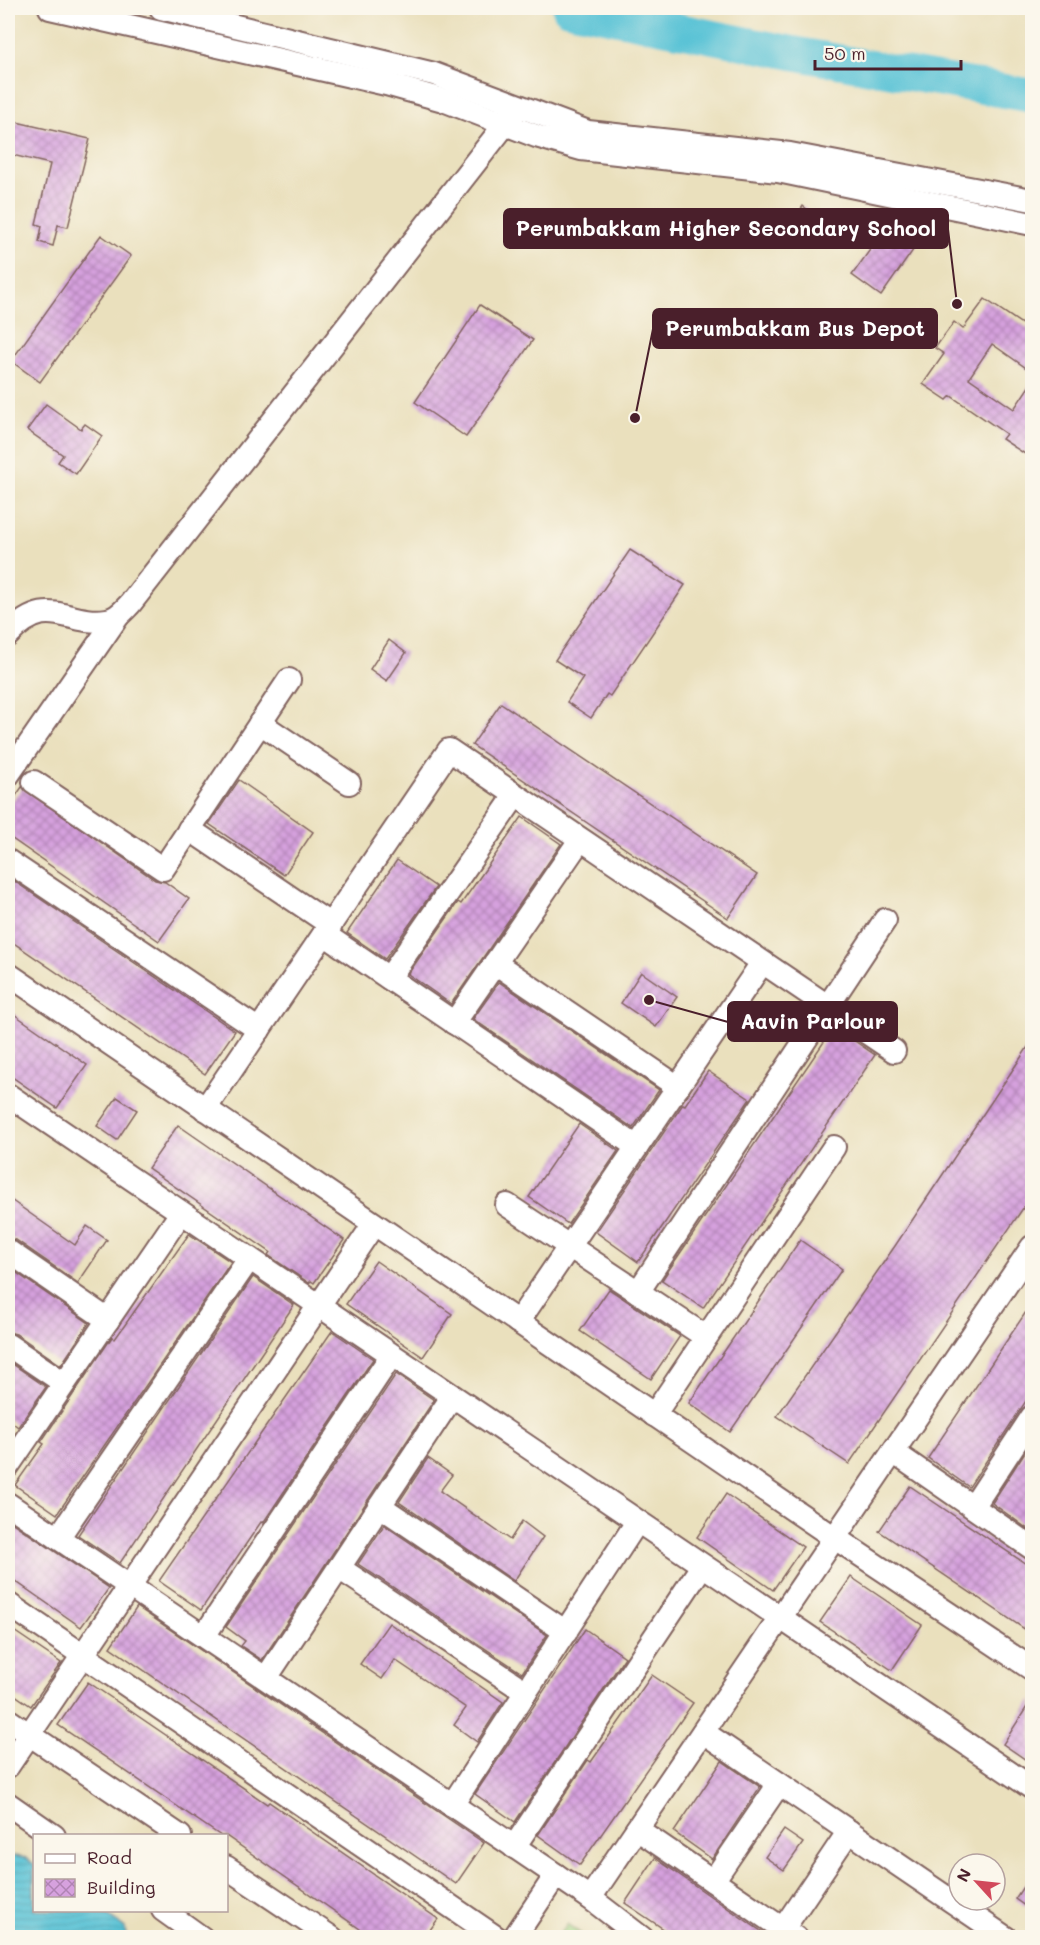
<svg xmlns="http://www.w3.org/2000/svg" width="1040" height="1945" viewBox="0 0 1040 1945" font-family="Mali,sans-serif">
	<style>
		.wetland { fill: url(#wetland-marsh); stroke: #7a7d5a; stroke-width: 1.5 }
		.water { fill: url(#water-rules); stroke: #527180; stroke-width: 1.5 }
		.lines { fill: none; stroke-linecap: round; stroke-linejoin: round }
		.river { stroke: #5ac3d6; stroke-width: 34 }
		.building { fill: url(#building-cross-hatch) }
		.minor-casing { stroke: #82635e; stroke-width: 26 }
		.minor { stroke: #fff; stroke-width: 22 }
		.leader { fill: none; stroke: #4a1f2b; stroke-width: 2 }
		.callout-dot { fill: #4a1f2b; stroke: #fbf7ec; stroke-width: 2 }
		.callout { fill: #4a1f2b; stroke: #4a1f2b; stroke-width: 2 }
		.callout-label { font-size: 21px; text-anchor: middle; font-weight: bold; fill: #fff }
	</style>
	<defs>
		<pattern id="wetland-marsh" width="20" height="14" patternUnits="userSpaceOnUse" patternTransform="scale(1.5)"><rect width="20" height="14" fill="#a9db8a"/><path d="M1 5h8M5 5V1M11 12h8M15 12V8" fill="none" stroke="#93bc77"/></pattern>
		<pattern id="water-rules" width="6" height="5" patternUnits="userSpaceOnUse" patternTransform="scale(1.5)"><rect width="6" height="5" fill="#5ac3d6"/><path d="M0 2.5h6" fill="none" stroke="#50a7b8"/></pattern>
		<pattern id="building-cross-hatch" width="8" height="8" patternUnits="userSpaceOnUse" patternTransform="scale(1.5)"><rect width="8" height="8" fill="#d6a1de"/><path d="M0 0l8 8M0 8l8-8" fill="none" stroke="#b083b4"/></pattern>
	</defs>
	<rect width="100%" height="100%" fill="#fbf7ec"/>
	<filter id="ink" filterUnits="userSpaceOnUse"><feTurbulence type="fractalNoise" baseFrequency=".0167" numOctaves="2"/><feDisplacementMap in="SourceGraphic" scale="12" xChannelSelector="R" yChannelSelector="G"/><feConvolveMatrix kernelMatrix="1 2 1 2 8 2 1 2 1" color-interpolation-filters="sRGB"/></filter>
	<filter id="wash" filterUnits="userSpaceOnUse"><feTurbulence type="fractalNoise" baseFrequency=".008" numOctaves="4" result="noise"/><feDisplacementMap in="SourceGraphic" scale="24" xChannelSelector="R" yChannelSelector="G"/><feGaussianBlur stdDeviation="1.35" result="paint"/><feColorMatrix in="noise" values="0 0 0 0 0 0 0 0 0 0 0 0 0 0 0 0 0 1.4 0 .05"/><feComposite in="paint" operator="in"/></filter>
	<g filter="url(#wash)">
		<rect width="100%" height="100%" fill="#eae0bd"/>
		<path class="wetland" d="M567,1924L585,1937H558Z"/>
		<path class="water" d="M14,1856L26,1858L34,1864V1910L103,1911L125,1928L126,1937H8V1859Z"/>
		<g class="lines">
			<path class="river" d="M569,8L798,54L1032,96"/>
		</g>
		<g id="blocks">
			<g class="building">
				<path d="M8,120L90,139L68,227L58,225L53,246L39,242L42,226L36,224L50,164L8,154Z"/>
				<path d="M803,206L818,218L806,236L790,225Z"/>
				<path d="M889,223L918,243L881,296L852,275Z"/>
				<path d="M101,235L131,256L40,382L11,361Z"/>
				<path d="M985,299L1032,331V372L992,344L969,378L1014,409L1032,382V443L1025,454L1002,439L1006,434L951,396L947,400L923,384L944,354L935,348L954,322L963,329Z"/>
				<path d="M480,305L533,340L466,437L415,402Z"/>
				<path d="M46,404L81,429L85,424L102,436L76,474L58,462L63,455L27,430Z"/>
				<path d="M630,550L685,585L610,696L607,694L591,718L567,702L583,678L555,660Z"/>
				<path d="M389,640L406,653L387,681L370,669Z"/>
				<path d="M501,703L757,875L728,918L472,745Z"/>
				<path d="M239,780L313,832L284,875L209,824Z"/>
				<path d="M22,787L155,880L165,882L189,899L159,941L8,836V807Z"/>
				<path d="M522,817L561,844L451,1004L408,974L458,902L461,904Z"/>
				<path d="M397,860L436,887L385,959L347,933Z"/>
				<path d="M8,877L235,1031L205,1074L8,939Z"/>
				<path d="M641,972L677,997L656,1027L621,1003Z"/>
				<path d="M499,982L659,1090L633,1128L473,1019Z"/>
				<path d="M8,1010L87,1065L57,1108L8,1074Z"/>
				<path d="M834,1027L875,1055L703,1308L662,1280Z"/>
				<path d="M1032,1041V1195L849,1464L777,1416L895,1246Z"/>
				<path d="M708,1071L750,1099L638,1262L596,1232L683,1104L685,1105Z"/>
				<path d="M117,1097L137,1110L117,1140L97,1126Z"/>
				<path d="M579,1124L618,1151L568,1224L529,1197Z"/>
				<path d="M178,1125L344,1240L314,1283L311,1281L309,1283L268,1255L270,1252L148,1168Z"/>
				<path d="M8,1198L75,1245L87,1226L107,1240L78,1283L16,1240L8,1238Z"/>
				<path d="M189,1234L231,1262L57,1514L15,1485L44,1444L41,1442L112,1337L115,1339Z"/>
				<path d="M800,1240L842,1269L730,1432L689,1403Z"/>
				<path d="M376,1261L452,1314L423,1357L346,1304Z"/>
				<path d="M8,1267L89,1323L61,1365L16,1334L8,1332Z"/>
				<path d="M253,1277L294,1305L120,1563L78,1535Z"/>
				<path d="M609,1289L680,1336L651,1379L580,1331Z"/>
				<path d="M1032,1303V1392L969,1487L928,1458Z"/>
				<path d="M332,1331L373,1359L263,1523L261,1522L201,1610L159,1581Z"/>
				<path d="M8,1361L46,1387L18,1427L8,1419Z"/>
				<path d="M396,1374L434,1400L262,1660L241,1646L245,1641L226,1627Z"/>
				<path d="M1032,1441V1532L992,1503Z"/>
				<path d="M428,1458L452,1475L440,1491L510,1540L522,1521L543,1537L514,1581L399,1502Z"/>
				<path d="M910,1486L1032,1568V1634L879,1531Z"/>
				<path d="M726,1494L803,1547L773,1590L697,1537Z"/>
				<path d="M8,1520L109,1588L81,1627L8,1576Z"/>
				<path d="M384,1525L547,1635L522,1673L358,1564Z"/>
				<path d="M851,1577L922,1625L892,1670L820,1622Z"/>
				<path d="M137,1607L484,1843L456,1884L110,1647Z"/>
				<path d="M389,1623L503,1702L477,1742L454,1725L466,1708L395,1660L382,1679L360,1664Z"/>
				<path d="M8,1627L61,1663L31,1706L8,1690Z"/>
				<path d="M585,1629L625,1657L515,1822L475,1794Z"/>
				<path d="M652,1675L693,1703L580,1865L538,1835L588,1760L591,1762Z"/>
				<path d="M88,1682L267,1804L269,1802L438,1919L424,1938H373L226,1836H221L58,1725Z"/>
				<path d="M1032,1699V1764L1003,1744Z"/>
				<path d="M722,1761L760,1787L712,1859L674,1832Z"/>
				<path d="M784,1830L803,1843L784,1870L765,1857Z"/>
				<path d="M655,1858L771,1938H677L625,1903Z"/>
				<path d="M1032,1873V1911L1015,1899Z"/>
			</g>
		</g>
	</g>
	<g filter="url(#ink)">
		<use href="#blocks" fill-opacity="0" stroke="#82635e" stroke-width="1.5"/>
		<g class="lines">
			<defs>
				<g id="minor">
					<path d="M50,8L386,84L443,100L536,136L581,149L778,171L1032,224"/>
					<path d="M161,8L434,74L588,132L790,154L1032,200"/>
					<path d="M8,635C49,592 65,626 107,620C117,619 123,611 130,604L514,113"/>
					<path d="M260,723L349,783"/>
					<path d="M8,775L118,616"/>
					<path d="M34,782L163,869L289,680"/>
					<path d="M189,829L331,925"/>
					<path d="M8,861L259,1030"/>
					<path d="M324,934L637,1147"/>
					<path d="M495,963L678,1087"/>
					<path d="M8,974L835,1538L1032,1669"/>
					<path d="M389,978L515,796"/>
					<path d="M454,1023L580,840"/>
					<path d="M8,1095L1032,1788"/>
					<path d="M205,1109L449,750L894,1051"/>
					<path d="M507,1205L706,1337"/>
					<path d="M8,1251L108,1320"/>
					<path d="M638,1292L885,920"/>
					<path d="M518,1322L762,963"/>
					<path d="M8,1345L64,1383"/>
					<path d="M654,1415L834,1147"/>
					<path d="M893,1452L1032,1548"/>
					<path d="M8,1466L181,1213"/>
					<path d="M8,1504L590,1898L642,1938"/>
					<path d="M380,1506L566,1632"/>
					<path d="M973,1507L1032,1417"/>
					<path d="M58,1538L249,1259"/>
					<path d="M339,1568L526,1692"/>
					<path d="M8,1604L497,1938"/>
					<path d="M204,1636L391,1356"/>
					<path d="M266,1678L452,1397"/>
					<path d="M8,1720L180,1836"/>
					<path d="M703,1732L1006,1938"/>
					<path d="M8,1766L374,1224"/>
					<path d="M8,1804L54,1836"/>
					<path d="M452,1805L637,1522"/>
					<path d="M637,1829L796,1938"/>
					<path d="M514,1847L702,1566"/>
					<path d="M226,1867L332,1938"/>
					<path d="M713,1881L779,1784"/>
					<path d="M590,1898L1032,1247"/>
					<path d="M163,1910L202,1938"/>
					<path d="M783,1929L849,1831"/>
					<path d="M514,1938L556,1875"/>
				</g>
			</defs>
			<use href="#minor" class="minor-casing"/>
			<use href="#minor" class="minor"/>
		</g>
	</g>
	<path class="leader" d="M957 304L948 229M635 418L653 329M649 1000L728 1022"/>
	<g class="callout-dot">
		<circle cx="957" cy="304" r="6"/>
		<circle cx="635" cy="418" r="6"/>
		<circle cx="649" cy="1000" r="6"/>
	</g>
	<g class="callout">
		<rect x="504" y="209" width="444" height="39" rx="6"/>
		<rect x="653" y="309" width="284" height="39" rx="6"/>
		<rect x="728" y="1002" width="169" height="39" rx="6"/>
	</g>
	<g class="callout-label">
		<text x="726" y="236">Perumbakkam Higher Secondary School</text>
		<text x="795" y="336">Perumbakkam Bus Depot</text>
		<text x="813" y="1029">Aavin Parlour</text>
	</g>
	<rect width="1040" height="1945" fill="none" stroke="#fbf7ec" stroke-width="30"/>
	<rect x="33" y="1834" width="195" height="78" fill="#fbf7ec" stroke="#b4a19f" stroke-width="1.5"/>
	<rect x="45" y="1854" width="30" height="9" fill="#ffffff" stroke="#b4a19f" stroke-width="1.5"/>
	<text x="87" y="1864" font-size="18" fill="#4a1f2b">Road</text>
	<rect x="45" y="1879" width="30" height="18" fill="url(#building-cross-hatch)" stroke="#b4a19f" stroke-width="1.5"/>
	<text x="87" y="1894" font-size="18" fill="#4a1f2b">Building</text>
	<g transform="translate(977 1882) rotate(297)"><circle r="28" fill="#fbf7ec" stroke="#b4a19f" stroke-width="1.5"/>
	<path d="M0-4.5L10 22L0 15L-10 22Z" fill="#d1495b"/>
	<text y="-9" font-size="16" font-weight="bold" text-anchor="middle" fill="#4a1f2b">N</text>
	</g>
	<path d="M815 60v9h146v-9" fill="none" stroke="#4a1f2b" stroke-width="3"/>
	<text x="824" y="60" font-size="18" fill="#4a1f2b" stroke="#fbf7ec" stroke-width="4.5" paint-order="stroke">50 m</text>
</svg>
